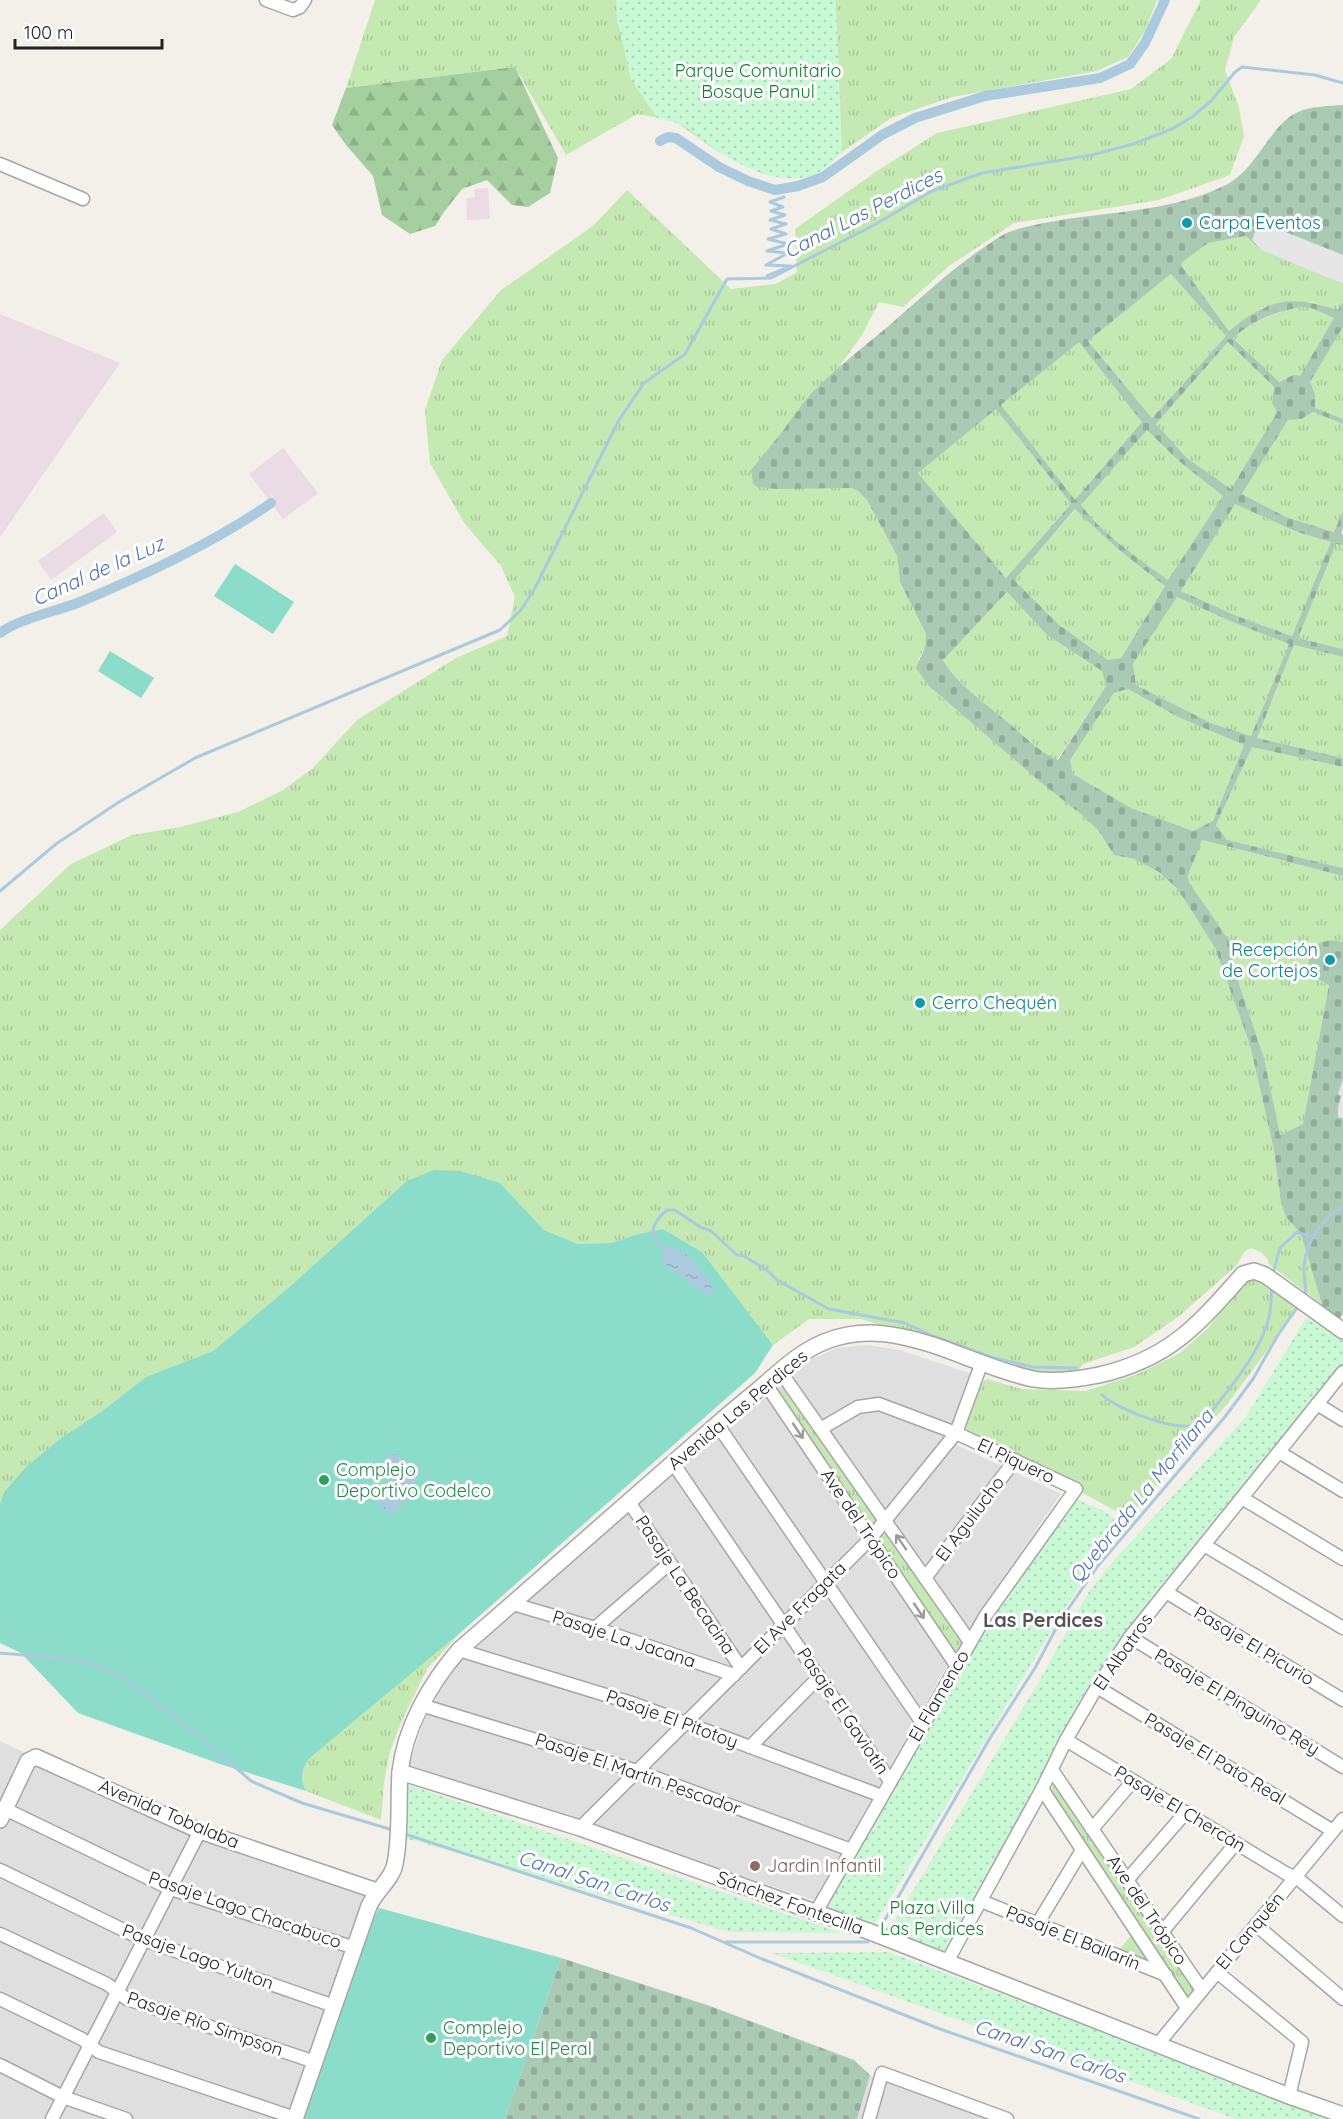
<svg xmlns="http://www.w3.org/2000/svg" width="1343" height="2119" viewBox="0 0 1343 2119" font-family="Quicksand,sans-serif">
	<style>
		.residential { fill: #e0dfdf }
		.industrial { fill: #eadbe5 }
		.grass { fill: url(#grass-tufts) }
		.forest { fill: url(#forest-firs) }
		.cemetery { fill: url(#cemetery-stones); fill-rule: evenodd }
		.park { fill: url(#park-dots) }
		.pitch { fill: #8bddc9 }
		.parking { fill: #e6e6e6 }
		.water { fill: url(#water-ripples) }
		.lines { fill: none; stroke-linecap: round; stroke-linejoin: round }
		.stream { stroke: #accadd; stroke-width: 3 }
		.canal { stroke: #accadd; stroke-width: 10 }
		.minor-casing { stroke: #a6a6a6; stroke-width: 15 }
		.tertiary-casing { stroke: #a6a6a6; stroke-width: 18 }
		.minor { stroke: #fff; stroke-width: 12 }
		.tertiary { stroke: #fff; stroke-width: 15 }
		.oneway { stroke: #9c9c9c }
		.culture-dot { fill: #0f9aa8; stroke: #fff; stroke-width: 2 }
		.leisure-dot { fill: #2e9e5b; stroke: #fff; stroke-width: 2 }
		.education-dot { fill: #8d6e63; stroke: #fff; stroke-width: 2 }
		.labels { text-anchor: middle; stroke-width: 6; stroke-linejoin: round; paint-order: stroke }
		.park-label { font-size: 18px; fill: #107f2a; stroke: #fff }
		.culture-label { font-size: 18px; fill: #0d838f; stroke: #fff; text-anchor: start }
		.street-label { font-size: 18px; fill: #222; stroke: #fff }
		.leisure-label { font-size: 18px; fill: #27864d; stroke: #fff; text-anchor: start }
		.education-label { font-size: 18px; fill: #785e54; stroke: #fff; text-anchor: start }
		.water-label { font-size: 20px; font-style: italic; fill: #5072af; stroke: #fff }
		.neighbourhood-label { font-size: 20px; font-weight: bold; fill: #555; stroke: #fff }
	</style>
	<defs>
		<pattern id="grass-tufts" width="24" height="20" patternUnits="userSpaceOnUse" patternTransform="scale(1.5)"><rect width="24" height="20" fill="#c5e9b2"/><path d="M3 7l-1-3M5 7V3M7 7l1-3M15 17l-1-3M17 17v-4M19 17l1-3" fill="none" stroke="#a9c899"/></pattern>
		<pattern id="forest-firs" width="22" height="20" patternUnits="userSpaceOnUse" patternTransform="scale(1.5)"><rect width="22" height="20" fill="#a6cfa0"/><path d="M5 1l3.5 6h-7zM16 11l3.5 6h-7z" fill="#8fb18a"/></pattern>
		<pattern id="cemetery-stones" width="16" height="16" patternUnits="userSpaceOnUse" patternTransform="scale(1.5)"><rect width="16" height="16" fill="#abcab4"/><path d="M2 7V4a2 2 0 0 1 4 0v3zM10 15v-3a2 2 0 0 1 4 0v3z" fill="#93ad9a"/></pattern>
		<pattern id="park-dots" width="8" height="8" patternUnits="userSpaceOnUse" patternTransform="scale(1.5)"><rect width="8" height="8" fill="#c9f8d4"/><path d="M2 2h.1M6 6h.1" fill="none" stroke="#acd4b6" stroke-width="1.8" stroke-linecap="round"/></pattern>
		<pattern id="water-ripples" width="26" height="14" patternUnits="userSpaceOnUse" patternTransform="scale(1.5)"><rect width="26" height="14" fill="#accadd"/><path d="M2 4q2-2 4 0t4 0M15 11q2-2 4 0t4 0" fill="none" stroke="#94adbd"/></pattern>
	</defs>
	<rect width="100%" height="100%" fill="#f2f0e9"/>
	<g class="residential">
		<path d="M866,1345L900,1350L972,1374L948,1441L1061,1494L996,1588L966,1640L947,1666L814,1900L408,1768L429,1705L438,1687L463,1654L630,1509L813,1358L838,1348Z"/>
		<path d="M0,1741L192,1833L360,1894L379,1908L561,1958L505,2119H0Z"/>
		<path d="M870,2075L991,2119H857Z"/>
	</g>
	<g class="industrial">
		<path d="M488,188L490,219L467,220L466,198L475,197L474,189Z"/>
		<path d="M0,314L120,363L0,537Z"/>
		<path d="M283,448L318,493L283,519L249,474Z"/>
		<path d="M104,513L117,532L51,580L38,561Z"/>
	</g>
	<g class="grass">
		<path d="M375,0H1157L1145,31L1128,57L1097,71L952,97L891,118L842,152L820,172L806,177L783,178L761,173L717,151L673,120L637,114L566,155L515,67L346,88Z"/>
		<path d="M1201,0H1261L1234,37L1225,70L1239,108L1244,136L1230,175L1159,200L1014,223L949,266L903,307L879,302L862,335L824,388L801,487L851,488L858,491L867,500L897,556L900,582L926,634L925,647L918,660L929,686L1039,781L1082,815L1098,830L1114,855L1134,859L1159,872L1178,888L1215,948L1250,1045L1274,1150L1281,1205L1286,1217L1301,1234L1322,1305L1269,1264C1267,1255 1260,1251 1251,1248L1245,1251L1236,1266L1178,1317L1134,1347L1083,1364L1073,1378L1034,1375L861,1319H809L773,1345L702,1252L663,1229L638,1234L611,1243L578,1244L544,1230L500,1183L294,1283L213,1351L146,1377L102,1411L61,1438L25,1468L4,1492L0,1504V930L71,864L132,835L180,827L238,812L283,790L313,768L357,720L456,658L507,636L515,597L501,566L465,524L430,463L425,410L442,360L501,290L593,226L627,190L731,289L776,284L797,272L795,229L877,171L937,133L1131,89L1171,59Z"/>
		<path d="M1246,236L1261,250L1343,284V302L1338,310L1311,302L1263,307L1229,331L1180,264L1208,243Z"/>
		<path d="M1171,274L1226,336L1152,418L1088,341Z"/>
		<path d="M1302,307L1314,309L1335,318L1300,377L1293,375L1278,382L1233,337C1255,322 1275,311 1302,307Z"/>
		<path d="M1343,327V419L1315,408V395L1309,382Z"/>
		<path d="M1079,341L1143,422L1075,501L1001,405Z"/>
		<path d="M1228,342L1274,387L1272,403L1277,412L1231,489L1187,458L1156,424Z"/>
		<path d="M996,409L1071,504L1006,578L917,472Z"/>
		<path d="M1313,412L1343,424V511L1335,532L1286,517L1242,494L1288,420L1302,419Z"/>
		<path d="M1147,429L1180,462L1223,496L1168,580C1138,558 1103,535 1081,505Z"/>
		<path d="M1235,504L1297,532L1332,542L1292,636L1237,616L1181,591Z"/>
		<path d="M1076,509L1119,550L1165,586L1121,658L1108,660L1058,624L1013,580Z"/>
		<path d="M1336,543L1343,545V649L1298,638Z"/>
		<path d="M1007,592L1047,635L1102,671L1106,686L1057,760C1038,749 1023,735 1006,721C984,702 958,685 943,659Z"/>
		<path d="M1177,597L1232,622L1289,644L1251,736L1211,723L1136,685L1133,664Z"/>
		<path d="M1294,645L1343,657V758L1257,738Z"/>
		<path d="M1128,689L1178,717L1244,745L1213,821L1193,831L1131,808L1073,774L1070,760L1114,693Z"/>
		<path d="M1252,747L1343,767V868L1226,840L1216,825Z"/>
		<path d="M1201,840L1343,876V942L1334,941L1320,981L1329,985L1303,1124L1282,1134H1279L1264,1058L1240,987L1228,939L1189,882L1188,875Z"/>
		<path d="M1253,1276L1298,1304L1268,1349L1229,1402L1128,1518L1076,1489L968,1436L965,1425L980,1384L987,1379L1021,1389L1086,1391L1140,1373L1180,1353L1209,1327L1244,1281Z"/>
		<path d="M788,1383L968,1643L959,1659L775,1394Z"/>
		<path d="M460,1633L427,1669L402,1720L390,1752L384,1782L381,1820L306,1791C299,1778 302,1767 311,1757Z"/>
		<path d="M1054,1783L1195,1988L1188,1998L1049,1795Z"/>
		<path d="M1133,1933L1156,1964L1119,1950Z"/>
	</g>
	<path class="forest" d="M515,67L558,158L550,193L528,207L512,205L487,180L462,189L444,212L435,226L410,234L382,215L373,176L346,145L332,125L346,88Z"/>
	<g class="cemetery">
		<path d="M1343,105V284L1261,250L1246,236L1208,243L1180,264L1229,331C1269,298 1290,295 1338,310L1343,302V327L1310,382L1315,395V408L1343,419V424L1313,412L1302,419L1288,420L1242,494L1286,517L1334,532L1343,511V528L1341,534H1343V545L1336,544L1298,638L1343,649V657L1294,645L1257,738L1343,758V767L1252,747L1216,825L1227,840L1343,868V876L1202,840L1188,875L1189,882L1228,939L1240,987L1264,1058L1280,1135L1303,1124L1329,985C1314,978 1303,968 1312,951C1315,947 1318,943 1323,942C1329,940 1337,941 1343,942V1314L1339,1319L1322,1305L1301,1234L1286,1217L1281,1204L1274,1150L1250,1045L1215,948L1178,889L1159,872L1134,859L1114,855L1098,830L1082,815L1039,781L929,686L916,668L925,647L926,634L900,582L897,556L867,500L858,491L851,488L777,489L757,487L753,483L751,470C763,456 774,442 785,428C793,417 801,405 810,395C835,368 864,347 892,323C922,297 949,271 983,248C993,241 1005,232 1018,229C1086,210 1162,217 1226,185C1259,168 1271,120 1303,110C1315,106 1330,106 1343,105ZM1171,274L1226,336L1152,418L1088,341ZM1302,307L1314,309L1334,318L1300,376L1293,375L1279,382L1233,338C1253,321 1276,311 1302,307ZM1079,342L1142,422L1075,500L1001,405ZM1228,342L1274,387L1272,403L1277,412L1231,489L1187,458L1156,424ZM996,409L1071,504L1006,578L918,473ZM1147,430L1180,462L1223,496L1168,580C1138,558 1103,535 1081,505ZM1235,504L1297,532L1331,542L1292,636L1237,616L1181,591ZM1075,509L1119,550L1165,586L1121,658L1108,660L1058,624L1014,580ZM1007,592L1047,635L1102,671L1106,686L1058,760C1038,751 1023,735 1006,721C984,702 958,685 943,660ZM1177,597L1232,622L1289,644L1251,736L1211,723L1136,685L1133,664ZM1128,689L1178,717L1244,745L1213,821L1193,831L1131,808L1073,774L1070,760L1114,693Z"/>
		<path d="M561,1958L707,2005L854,2060L870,2075L857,2119H505Z"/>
	</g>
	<g class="park">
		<path d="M616,0H836L842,152C835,158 827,169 818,173C785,188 745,169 718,151C696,137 687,121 658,119L631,80L617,19Z"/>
		<path d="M1306,1318L1343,1340V1366L1136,1623L946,1958L887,1934L1037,1685L1088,1593L1115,1559L1246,1417Z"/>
		<path d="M1073,1498L1104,1511L1126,1527L1097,1561L1068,1603L874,1925L871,1928L823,1911L1000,1602Z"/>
		<path d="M409,1785L842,1933L730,1932L405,1838Z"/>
		<path d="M888,1952L1335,2119H1236L772,1953Z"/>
	</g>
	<g class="pitch">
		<path d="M235,564L294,602L273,634L214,596Z"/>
		<path d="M110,651L154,678L141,698L98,671Z"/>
		<path d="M434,1170L460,1171L500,1183L544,1230L578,1244L611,1243L638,1234L663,1229L702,1252L773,1345L755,1373L460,1633L311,1757C302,1767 299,1778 306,1791L220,1764L78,1713L21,1653L0,1643V1504L4,1492L25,1468L61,1438L102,1411L146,1377L213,1351L294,1283L407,1181Z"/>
		<path d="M379,1908L561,1958L505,2119H302L357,1955Z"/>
	</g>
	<g class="parking">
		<path d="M1258,225H1268L1343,255V284L1261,250L1252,240Z"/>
		<path d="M1343,1079V1118L1338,1117V1107L1341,1096L1338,1094Z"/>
	</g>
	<g class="water">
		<path d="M669,1246C688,1251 708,1272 713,1291L711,1295L706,1294L663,1263L662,1256L665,1248Z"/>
		<path d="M390,1452L421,1470L406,1496L408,1499L390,1516L374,1498L394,1479L380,1470Z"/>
	</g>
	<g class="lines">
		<g class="stream">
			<path d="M767,276L791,266L766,265L788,253L767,251L788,244L768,239L786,234L771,229L786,224L770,220L785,215L771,211L783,207L770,202L784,197"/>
			<path d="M0,891L56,844L119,802L195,758L500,630L521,610L535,588L619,420L644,383L685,354L727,279L771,278L874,225L932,191L982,173L1092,155L1133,144L1172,129L1192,117L1211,101L1235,72L1242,67L1315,75L1343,83"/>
			<path d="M665,1248C645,1236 653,1222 667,1210H675L700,1227L711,1231L737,1255L744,1256L767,1270L777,1280L829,1309L905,1323L933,1336L991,1357L1033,1367L1076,1368"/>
			<path d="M1273,1273L1280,1248L1297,1232L1311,1237"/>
			<path d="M1305,1294C1307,1284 1303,1277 1304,1267C1307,1241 1319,1220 1343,1207"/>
			<path d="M1102,1395C1120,1411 1183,1436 1205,1422C1209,1419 1212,1412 1215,1407C1236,1380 1263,1348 1270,1313C1271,1304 1271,1294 1272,1285"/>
			<path d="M0,1653L59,1658L90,1663L123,1677L192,1730L251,1781L302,1803L393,1830"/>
			<path d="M402,1833L691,1928L762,1959L940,2029L1199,2119"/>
			<path d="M882,1925L990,1738L1035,1668L1060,1621L1097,1567L1224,1418L1253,1379L1278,1335L1299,1305"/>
			<path d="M726,1942H868"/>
		</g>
		<g class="canal">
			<path d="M660,141L668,137L676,138L719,167L748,181L775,190L798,186L823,177L882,135L915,118L985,96L1100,78L1130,64L1145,43L1165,0"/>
			<path d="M0,633C18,619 58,611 80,602C145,575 214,543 271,503"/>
		</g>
		<defs>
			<g id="minor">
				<path d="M266,0L293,10L300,7L305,0"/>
				<path d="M0,164L83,199"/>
				<path d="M780,1371L970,1642"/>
				<path d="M765,1383L956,1665"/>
				<path d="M1317,1404L1343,1420"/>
				<path d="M717,1424L923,1724"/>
				<path d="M1279,1452L1343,1491"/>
				<path d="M673,1463L890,1781"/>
				<path d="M1242,1498L1343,1559"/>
				<path d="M629,1502L741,1668"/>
				<path d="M1204,1545L1343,1628"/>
				<path d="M925,1578L1015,1460"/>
				<path d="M1166,1592L1343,1700"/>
				<path d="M513,1604L595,1628L734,1675"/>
				<path d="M595,1628L670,1563"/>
				<path d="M1130,1637L1343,1767"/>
				<path d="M459,1650L635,1704L882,1796"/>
				<path d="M1097,1687L1333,1831"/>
				<path d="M421,1705L637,1771L851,1850"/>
				<path d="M1066,1740L1287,1874L1296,1877L1343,1916"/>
				<path d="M750,1747L819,1677"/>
				<path d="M1052,1770L1202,1990"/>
				<path d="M1042,1789L1187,2008"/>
				<path d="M5,1809L171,1889L355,1948"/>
				<path d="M580,1828L870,1539L956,1433L982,1362"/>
				<path d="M1092,1829L1133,1781"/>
				<path d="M0,1870L144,1940L334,2006"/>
				<path d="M1127,1880L1186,1812"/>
				<path d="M981,1901L1166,1975"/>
				<path d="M816,1912L986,1615L1076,1489L956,1433L879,1404L858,1407L822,1428"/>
				<path d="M1038,1923L1082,1850"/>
				<path d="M1256,1925L1343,1999"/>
				<path d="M1162,1932L1236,1843"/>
				<path d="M0,1934L107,1984L127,1999L315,2062"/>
				<path d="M947,1962L1042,1789L1066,1740L1097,1687L1130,1637L1343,1372"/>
				<path d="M1217,1972L1302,2042L1289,2096"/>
				<path d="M0,1999L82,2039L99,2052L295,2118"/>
				<path d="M1158,2044L1343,1819"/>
				<path d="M0,2065L63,2097L126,2119"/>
				<path d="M52,2119L200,1831"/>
				<path d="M869,2119L882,2073L1007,2119"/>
			</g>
			<g id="tertiary">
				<path d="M400,1772L580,1828L868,1931L1289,2096L1343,2115"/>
				<path d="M0,1820L28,1761L36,1757L200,1831L377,1891"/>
				<path d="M295,2119L369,1906C376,1890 392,1880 395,1864C401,1833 398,1802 400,1772C405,1727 430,1684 459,1650C539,1581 618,1511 698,1441C718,1423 738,1406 759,1389C779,1372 799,1352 824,1342C864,1326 900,1334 939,1347C970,1358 1001,1372 1033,1379C1054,1383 1079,1379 1099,1375C1169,1359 1197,1326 1243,1274L1254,1271L1265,1275L1343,1331"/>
			</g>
		</defs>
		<use href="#minor" class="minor-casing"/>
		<use href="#tertiary" class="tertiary-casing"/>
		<use href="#minor" class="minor"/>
		<use href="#tertiary" class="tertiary"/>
	</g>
	<defs><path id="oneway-shaft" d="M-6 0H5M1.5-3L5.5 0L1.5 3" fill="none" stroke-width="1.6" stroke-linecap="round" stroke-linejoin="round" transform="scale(1.5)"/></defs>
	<g class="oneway">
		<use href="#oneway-shaft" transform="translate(798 1431) rotate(56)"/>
		<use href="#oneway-shaft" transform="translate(901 1542) rotate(-125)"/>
		<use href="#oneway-shaft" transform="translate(919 1611) rotate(56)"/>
	</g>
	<g class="culture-dot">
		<circle cx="1187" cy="223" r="6"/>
		<circle cx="1330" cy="960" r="6"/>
		<circle cx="920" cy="1003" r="6"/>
	</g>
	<g class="leisure-dot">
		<circle cx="324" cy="1480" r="6"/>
		<circle cx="431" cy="2038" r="6"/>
	</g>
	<circle class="education-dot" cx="755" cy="1866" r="6"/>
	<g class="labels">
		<g class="park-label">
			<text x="758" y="77">Parque Comunitario<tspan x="758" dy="21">Bosque Panul</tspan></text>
			<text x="932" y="1914">Plaza Villa<tspan x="932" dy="21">Las Perdices</tspan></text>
		</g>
		<g class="culture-label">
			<text x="1199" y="229">Carpa Eventos</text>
			<text x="1318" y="956" text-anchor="end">Recepción<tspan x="1318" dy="21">de Cortejos</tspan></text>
			<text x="932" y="1009">Cerro Chequén</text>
		</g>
		<g class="street-label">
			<text transform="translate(738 1410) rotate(-40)" y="6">Avenida Las Perdices</text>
			<text transform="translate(1016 1461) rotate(25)" y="6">El Piquero</text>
			<text transform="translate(970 1519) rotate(-53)" y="6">El Aguilucho</text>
			<text transform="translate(861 1524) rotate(56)" y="6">Ave del Trópico</text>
			<text transform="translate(685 1585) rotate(56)" y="6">Pasaje La Becacina</text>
			<text transform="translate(800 1608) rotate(-45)" y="6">El Ave Fragata</text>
			<text transform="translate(624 1639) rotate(18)" y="6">Pasaje La Jacana</text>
			<text transform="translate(1254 1646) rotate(31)" y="6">Pasaje El Picurio</text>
			<text transform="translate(1123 1652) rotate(-55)" y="6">El Albatros</text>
			<text transform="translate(939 1696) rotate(-60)" y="6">El Flamenco</text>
			<text transform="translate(1237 1702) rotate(31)" y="6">Pasaje El Pinguino Rey</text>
			<text transform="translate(843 1711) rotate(56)" y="6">Pasaje El Gaviotín</text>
			<text transform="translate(672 1719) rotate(20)" y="6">Pasaje El Pitotoy</text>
			<text transform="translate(1215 1759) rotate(31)" y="6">Pasaje El Pato Real</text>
			<text transform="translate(638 1774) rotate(19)" y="6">Pasaje El Martín Pescador</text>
			<text transform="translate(1180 1809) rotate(31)" y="6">Pasaje El Chercán</text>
			<text transform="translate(169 1814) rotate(23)" y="6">Avenida Tobalaba</text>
			<text transform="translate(790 1903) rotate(20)" y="6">Sánchez Fontecilla</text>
			<text transform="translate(245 1910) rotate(19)" y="6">Pasaje Lago Chacabuco</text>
			<text transform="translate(1147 1910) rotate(56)" y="6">Ave del Trópico</text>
			<text transform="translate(1250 1931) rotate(-50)" y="6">El Canquén</text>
			<text transform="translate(1073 1938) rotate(22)" y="6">Pasaje El Bailarín</text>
			<text transform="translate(198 1957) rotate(20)" y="6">Pasaje Lago Yulton</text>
			<text transform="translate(205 2024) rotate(19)" y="6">Pasaje Río Simpson</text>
		</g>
		<g class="leisure-label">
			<text x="336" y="1476">Complejo<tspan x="336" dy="21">Deportivo Codelco</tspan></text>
			<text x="443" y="2034">Complejo<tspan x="443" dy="21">Deportivo El Peral</tspan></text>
		</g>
		<g class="education-label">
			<text x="767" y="1872">Jardin Infantil</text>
		</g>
		<g class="water-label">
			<text transform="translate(863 213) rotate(-27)" y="7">Canal Las Perdices</text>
			<text transform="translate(98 571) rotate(-24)" y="7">Canal de la Luz</text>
			<text transform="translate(1141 1496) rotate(-51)" y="7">Quebrada La Morfilana</text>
			<text transform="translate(594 1881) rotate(18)" y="7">Canal San Carlos</text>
			<text transform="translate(1050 2051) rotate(19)" y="7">Canal San Carlos</text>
		</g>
		<g class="neighbourhood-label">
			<text x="1043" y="1627">Las Perdices</text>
		</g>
	</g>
	<path d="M15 39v9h147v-9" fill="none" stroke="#222222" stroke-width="3"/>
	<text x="24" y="39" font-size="18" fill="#222222" stroke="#ffffff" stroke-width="4.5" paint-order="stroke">100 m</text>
</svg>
